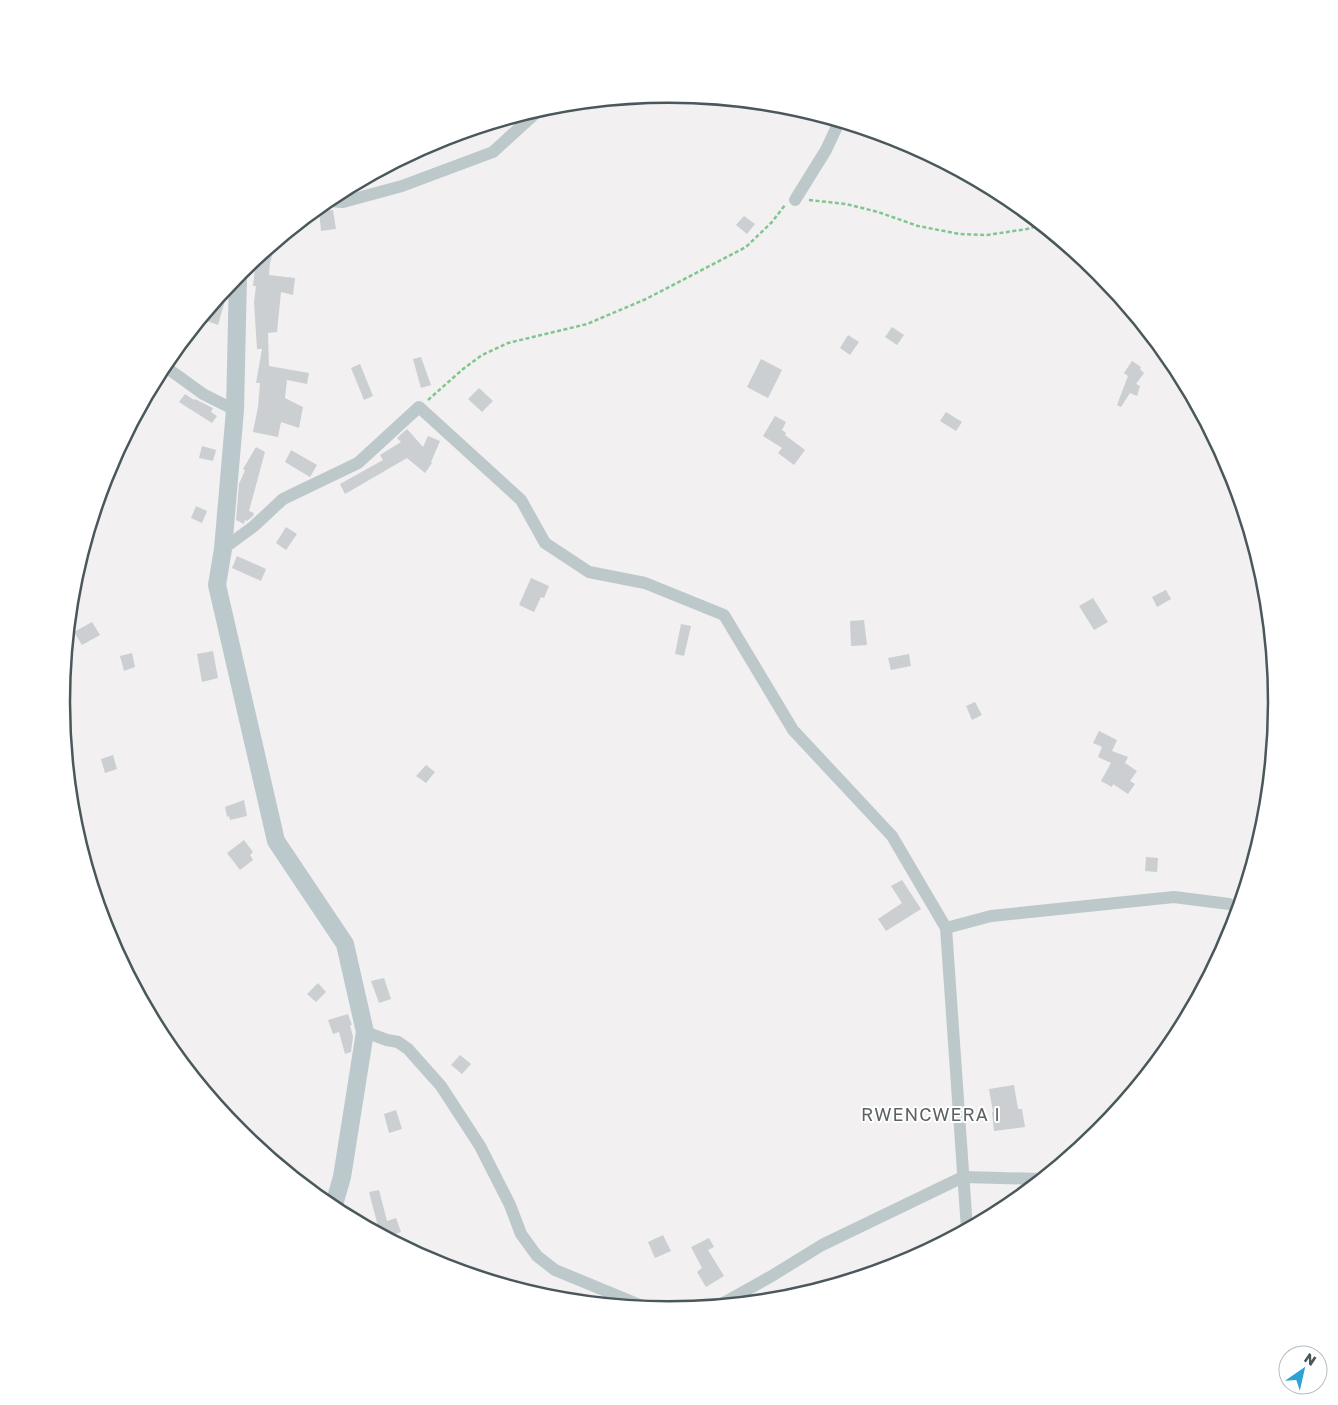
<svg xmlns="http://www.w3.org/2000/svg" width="1338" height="1405" viewBox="0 0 1338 1405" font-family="'Golos Text',sans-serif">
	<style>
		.building { fill: #cbcfd2 }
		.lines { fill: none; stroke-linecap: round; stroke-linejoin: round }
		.path { stroke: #7fc68f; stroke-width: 2.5; stroke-dasharray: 4 2.5; stroke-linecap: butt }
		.street { stroke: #bdc8cb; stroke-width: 12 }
		.secondary { stroke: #bbc9cd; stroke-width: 18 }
		.labels { text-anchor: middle; stroke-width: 4; stroke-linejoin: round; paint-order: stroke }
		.quarter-label { font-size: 18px; letter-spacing: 1px; fill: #5d6264; stroke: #fff }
		.rim { fill: none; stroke: #4a585c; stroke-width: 2.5 }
	</style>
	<rect width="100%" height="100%" fill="#f2f0f1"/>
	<g class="building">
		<path d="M333,210L336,229L321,231L319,211Z"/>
		<path d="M744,216L755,224L747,234L736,225Z"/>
		<path d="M276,242L270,263L269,275L295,278L293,295L281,292L277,332L268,333L269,366L309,373L307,384L287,380L285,398L303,407L299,428L281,422L278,437L253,432L258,407L260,383H256L262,349H257L254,302L256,286H253L256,259Z"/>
		<path d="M227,288V294L218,325L201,319Z"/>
		<path d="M892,327L904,335L897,345L885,337Z"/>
		<path d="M848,335L859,342L850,355L840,348Z"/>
		<path d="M421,357L431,385L421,388L413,359Z"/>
		<path d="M761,359L782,370L768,398L747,387Z"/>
		<path d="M1132,361L1141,367L1140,369L1144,373L1136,384L1140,386L1137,396L1130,393L1121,407L1117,405L1128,376L1124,373Z"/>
		<path d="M360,364L373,396L364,400L351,368Z"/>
		<path d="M479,388L493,401L482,412L468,399Z"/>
		<path d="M185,394L194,400L195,399L213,408L211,412L217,416L212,423L179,402Z"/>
		<path d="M946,412L962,422L956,431L940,421Z"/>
		<path d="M775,416L786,422L782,430L786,433L785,435L805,450L794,465L778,453L782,448L763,436Z"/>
		<path d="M407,429L423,447L428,436L440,441L431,462L432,463L425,473L407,458L345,494L340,484L383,460L380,455L401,442L397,438Z"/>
		<path d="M202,446L216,450L213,461L199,458Z"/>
		<path d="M256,447L265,452L249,511L254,513L253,516L247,521L245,520L244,524L236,520L239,484L245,470L243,469Z"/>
		<path d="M291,450L317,465L310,477L285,462Z"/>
		<path d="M196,506L207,511L202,523L191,518Z"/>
		<path d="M286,527L297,534L286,550L276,543Z"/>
		<path d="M237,556L266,569L261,581L232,568Z"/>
		<path d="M531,578L549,586L544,598L541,597L534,612L519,605Z"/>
		<path d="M1166,590L1171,599L1157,607L1152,597Z"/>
		<path d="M1093,598L1108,622L1094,630L1079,606Z"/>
		<path d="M864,620L867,645L851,646L850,621Z"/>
		<path d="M92,622L100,635L82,645L74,632Z"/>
		<path d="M681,624L691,626L684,656L675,654Z"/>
		<path d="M213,651L218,678L202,682L197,654Z"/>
		<path d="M132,653L135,667L124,671L120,656Z"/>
		<path d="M909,654L911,666L891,670L888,658Z"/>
		<path d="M975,702L982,715L972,720L966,706Z"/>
		<path d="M1099,731L1117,740L1112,751L1128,757L1125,763L1137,771L1130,781L1135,784L1128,794L1113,784L1112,787L1101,781L1111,763L1098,757L1102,747L1093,743Z"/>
		<path d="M113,755L117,769L105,773L101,759Z"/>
		<path d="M426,765L435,772L426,783L416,776Z"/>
		<path d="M244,800L247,816L230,820L229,816L227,817L225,807Z"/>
		<path d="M244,840L253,852L250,855L253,860L240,870L227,853Z"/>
		<path d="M1146,857L1158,858L1157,872L1145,871Z"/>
		<path d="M902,880L921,909L886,931L878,919L902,903L891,886Z"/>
		<path d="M384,978L391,999L379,1003L371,981Z"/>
		<path d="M318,983L326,992L316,1002L307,994Z"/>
		<path d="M348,1014L352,1025H350L353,1037L351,1052L345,1054L339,1032L333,1034L328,1020Z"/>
		<path d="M460,1055L471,1064L462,1074L451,1065Z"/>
		<path d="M1014,1085L1018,1109H1022L1025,1127L994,1131L992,1112H993L989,1089Z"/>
		<path d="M396,1110L402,1129L389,1133L384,1114Z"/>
		<path d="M379,1190L387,1221L396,1218L401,1232L386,1237L380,1234L369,1192Z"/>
		<path d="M663,1235L671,1251L655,1258L648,1242Z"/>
		<path d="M709,1238L714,1247L708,1250L724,1276L706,1287L697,1272L702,1268L691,1247Z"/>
	</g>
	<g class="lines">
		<g class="path">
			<path d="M809,200L846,204L878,212L918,226L959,234L987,235L1027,229L1040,225"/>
			<path d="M428,400L463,369L482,355L508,343L587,324L646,299L746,247L772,222L785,205"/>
		</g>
		<g class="street">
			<path d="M795,200L826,150L839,122"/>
			<path d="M327,201L343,202L402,186L493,152L539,110"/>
			<path d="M163,365L203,394L235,410"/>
			<path d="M223,549L254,526L283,499L358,463L419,407L521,500L545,543L589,572L645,583L724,615L793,730L892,836L946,928L967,1229"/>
			<path d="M946,928L991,916L1174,897L1229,904"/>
			<path d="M365,1032L387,1040L398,1042L408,1049L441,1086L480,1146L510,1205L521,1234L537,1256L555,1270L647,1308"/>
			<path d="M720,1305L770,1277L822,1245L963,1177L1042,1179"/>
		</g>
		<path class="secondary" d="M238,275L235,410L223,549L217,585L276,841L345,944L365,1032L342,1177L333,1208"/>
	</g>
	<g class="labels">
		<g class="quarter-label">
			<text x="931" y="1121">RWENCWERA I</text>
		</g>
	</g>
	<path d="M0 0H1338V1405H0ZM70 702a599 599 0 1 1 1198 0a599 599 0 1 1-1198 0Z" fill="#fff" fill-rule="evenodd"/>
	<path class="rim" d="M70 702a599 599 0 1 1 1198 0a599 599 0 1 1-1198 0Z"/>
	<g transform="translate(1303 1370) rotate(34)"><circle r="24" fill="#ffffff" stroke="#b7bcbe"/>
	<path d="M0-4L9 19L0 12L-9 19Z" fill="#2ca3d1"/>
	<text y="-8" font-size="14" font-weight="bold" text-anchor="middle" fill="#4a585c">N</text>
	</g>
</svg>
